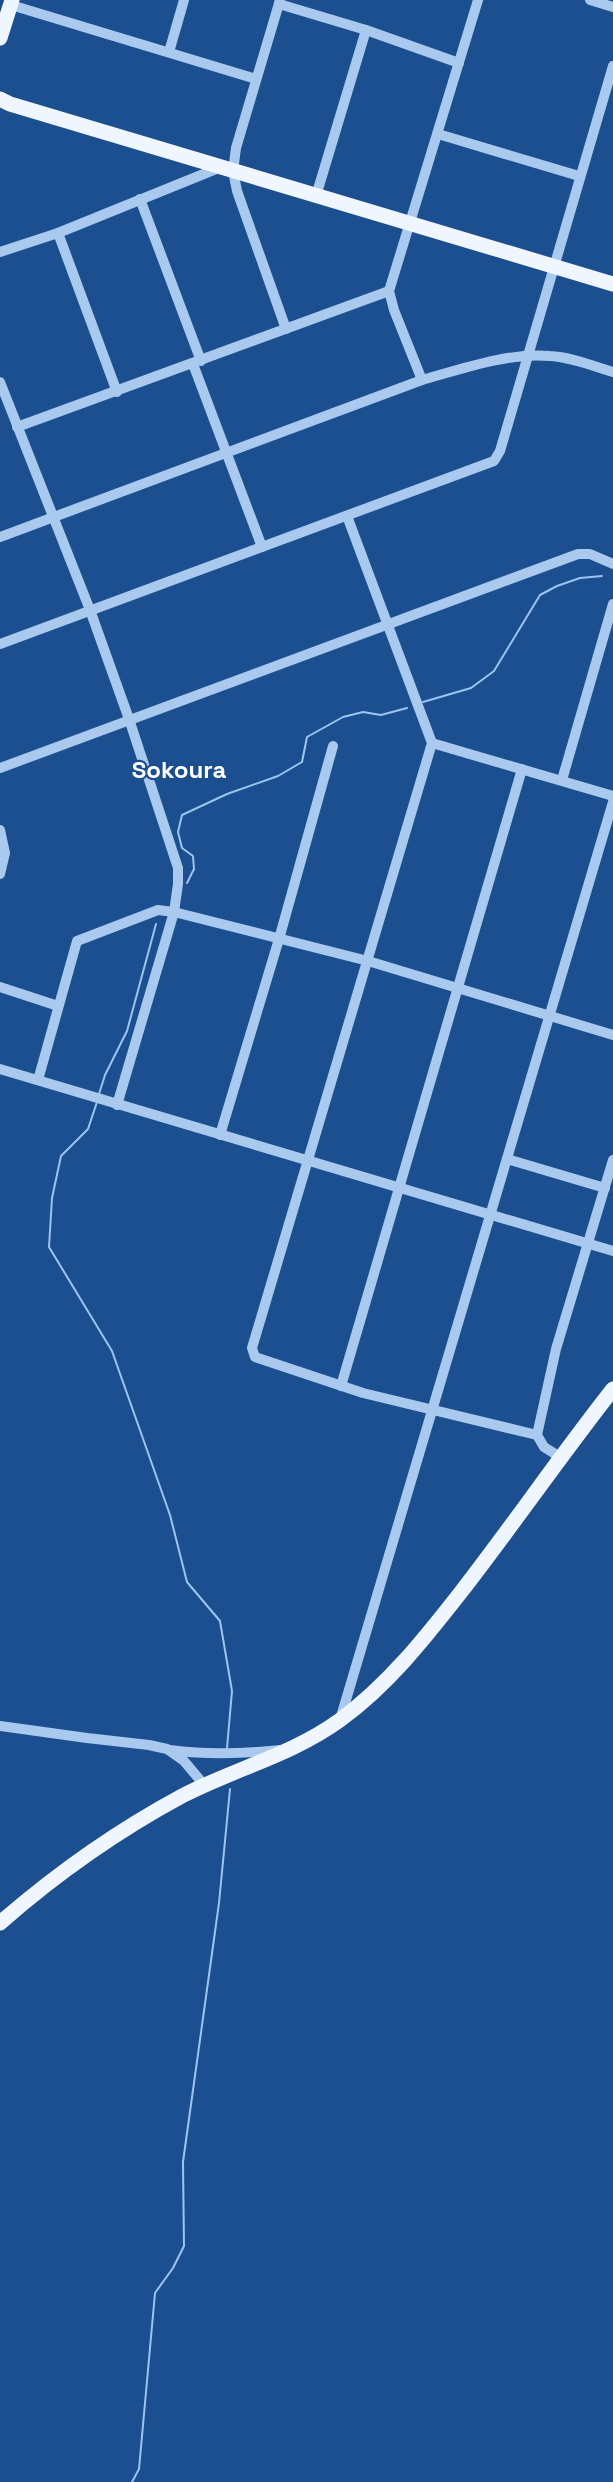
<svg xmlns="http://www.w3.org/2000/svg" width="613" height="2482" viewBox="0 0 613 2482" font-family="'Space Grotesk',sans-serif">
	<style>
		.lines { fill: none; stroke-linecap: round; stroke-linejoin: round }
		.stream { stroke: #9cc4f0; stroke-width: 2 }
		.minor { stroke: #a9c9ee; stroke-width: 10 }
		.major { stroke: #f0f6ff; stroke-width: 15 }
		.labels { text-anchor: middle; stroke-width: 4.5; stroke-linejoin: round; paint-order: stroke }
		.district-label { font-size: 24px; font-weight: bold; fill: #fff; stroke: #1b4f8f }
	</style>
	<rect width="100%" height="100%" fill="#1b4f8f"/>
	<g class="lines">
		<g class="stream">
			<path d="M423,702L471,688L494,671L540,595L557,586L580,578L602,576"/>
			<path d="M187,883L194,869L193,856L182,848L178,832L182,815L227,794L278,776L302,762L307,737L343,717L363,712L381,715L407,708"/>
			<path d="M99,1094L105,1075L127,1031L156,924"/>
			<path d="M97,1102L88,1129L61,1156L52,1198L49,1247L112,1351L170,1515L187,1582L220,1621L232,1691L227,1748"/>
			<path d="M132,2482L139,2469L155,2293L173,2268L184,2246L183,2162L219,1903L230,1789"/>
		</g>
		<g class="minor">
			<path d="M280,0L236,148L233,171L237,191L286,329"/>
			<path d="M590,0L613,7"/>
			<path d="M279,4L366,30L459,63"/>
			<path d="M11,5L256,79"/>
			<path d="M169,52L184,0"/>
			<path d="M438,134L579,176"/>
			<path d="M316,196L366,30"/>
			<path d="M140,199L201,361"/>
			<path d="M58,233L117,392"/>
			<path d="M0,252L58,233L221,167"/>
			<path d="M193,364L262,547"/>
			<path d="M422,380L394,310L389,291L478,0"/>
			<path d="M0,382L90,610L129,719L178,868V884L174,912L117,1105"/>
			<path d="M17,427L389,291"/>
			<path d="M347,516L432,743L252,1348L255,1357L363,1393L537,1435"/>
			<path d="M0,537L422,380C461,369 510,352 550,356C571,357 593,366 613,372"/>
			<path d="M0,644L494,461L500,451L613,66"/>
			<path d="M432,743L613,796"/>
			<path d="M0,768L578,554H590L613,564"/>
			<path d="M562,780L613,604"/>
			<path d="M0,830L5,853L0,874"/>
			<path d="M0,987L58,1006"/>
			<path d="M0,1069L613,1251"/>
			<path d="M38,1080L77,941L158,910L174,912L368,961L613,1035"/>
			<path d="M220,1135L279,939L333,746"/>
			<path d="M507,1159L605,1188"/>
			<path d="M341,1386L522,769"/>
			<path d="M560,1457L544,1447L537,1435L556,1349L613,1160"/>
			<path d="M340,1720L613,802"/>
			<path d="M0,1726L87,1738L149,1745L167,1749L184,1761L205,1786"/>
			<path d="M170,1750C208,1755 243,1754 280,1750"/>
		</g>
		<g class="major">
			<path d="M0,38L12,0"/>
			<path d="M0,99L10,104L613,284"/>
			<path d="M0,1923C55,1875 117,1831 182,1796C234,1769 292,1755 340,1720C388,1685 425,1638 461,1592C513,1525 561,1455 613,1389"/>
		</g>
	</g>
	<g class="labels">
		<g class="district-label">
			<text x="179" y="778">Sokoura</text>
		</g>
	</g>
</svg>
